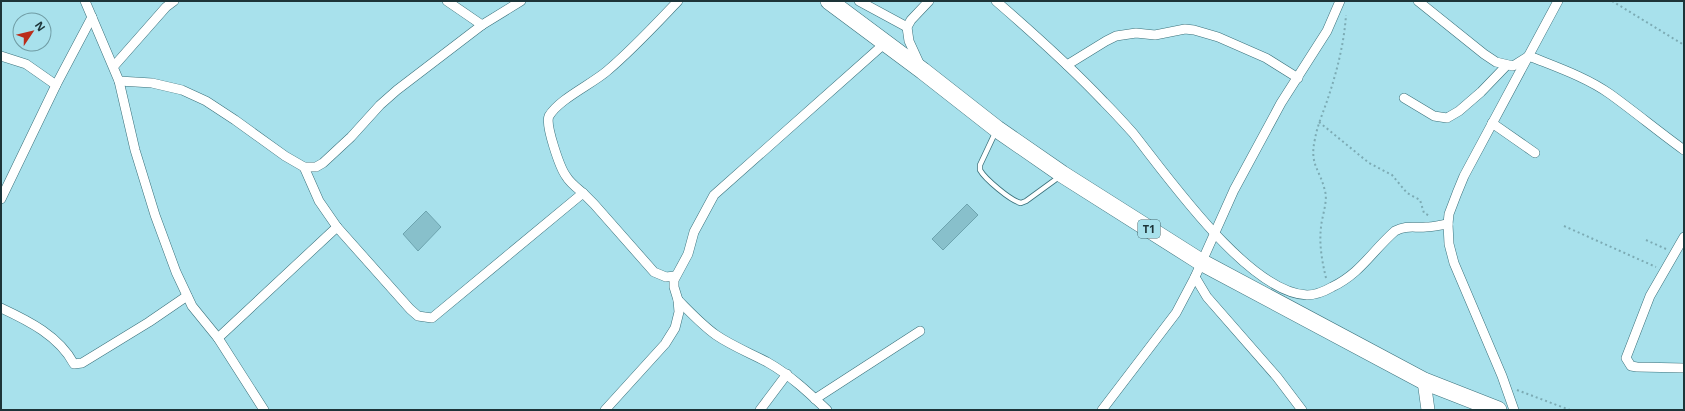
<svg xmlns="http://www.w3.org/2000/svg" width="1685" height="411" viewBox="0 0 1685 411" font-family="'Noto Sans',sans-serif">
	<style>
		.building { fill: #88c0cb; stroke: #6da4af }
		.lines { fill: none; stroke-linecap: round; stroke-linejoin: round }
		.lane-casing { stroke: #3a717b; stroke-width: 6 }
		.street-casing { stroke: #3a717b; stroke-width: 10 }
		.secondary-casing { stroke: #3a717b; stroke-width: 14 }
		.highway-casing { stroke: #3a717b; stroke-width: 18 }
		.path { stroke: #7cabb4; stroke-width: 2; stroke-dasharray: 2 3; stroke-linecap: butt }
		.lane { stroke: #fff; stroke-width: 4.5 }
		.street { stroke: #fff; stroke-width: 9 }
		.secondary { stroke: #fff; stroke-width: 13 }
		.highway { stroke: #fff; stroke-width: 17 }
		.labels { text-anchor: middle; stroke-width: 3.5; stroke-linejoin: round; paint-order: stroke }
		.shield { fill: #a8e1ec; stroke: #47686e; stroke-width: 1 }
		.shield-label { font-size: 11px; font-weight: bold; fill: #1d3438 }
	</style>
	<rect width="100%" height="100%" fill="#a8e1ec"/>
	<g class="building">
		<path d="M967,204L978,215L943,250L932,239Z"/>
		<path d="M426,211L441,227L418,251L403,234Z"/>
	</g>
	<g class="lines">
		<defs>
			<path id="lane" d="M996,131L980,165V170C985,179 1011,201 1021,203L1026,201L1059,177"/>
			<g id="street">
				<path d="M85,1L119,81L135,150L155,215L176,272L192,306L218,338L264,410"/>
				<path d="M447,1L482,25"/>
				<path d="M859,1L907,27"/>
				<path d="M996,1C1033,33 1070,66 1104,102C1114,112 1124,123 1133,133C1168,177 1249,293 1307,295C1315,295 1325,291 1332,287C1361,273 1372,251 1395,231C1406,225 1414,228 1426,227C1433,227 1440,225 1448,224"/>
				<path d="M1418,1L1484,54L1496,62L1513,66L1529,56C1556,67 1586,77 1610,94C1635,112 1659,132 1684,150"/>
				<path d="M1,56L26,64L56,85"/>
				<path d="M920,65L909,41L907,27L911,20L929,1"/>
				<path d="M1067,65L1106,41L1116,36L1136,33L1155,35L1185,29L1194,30L1218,37L1266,58L1298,78"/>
				<path d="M114,66L166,7L174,1"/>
				<path d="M119,81L152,83L182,90L206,101L235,120L285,156L304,167H316L323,163L351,137L380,105L397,90L482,25L521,1"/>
				<path d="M1404,98L1434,116L1447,118L1459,111L1481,92L1507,65"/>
				<path d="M1492,123L1535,153"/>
				<path d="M304,167L319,201L337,227L410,309L418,316L432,318L583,193L594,204L654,272L666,277L675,276"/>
				<path d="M583,193C577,188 570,183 566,176C560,168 545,125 549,116C559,99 592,84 607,71C632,50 655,25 678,1"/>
				<path d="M1,199L56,85L92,17"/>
				<path d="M1684,237L1650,296L1626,358L1631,366L1637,367L1684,368"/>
				<path d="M1195,277L1207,297L1277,377L1302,410"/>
				<path d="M678,300C690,312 702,325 716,335C732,346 750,353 767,362C790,375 808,392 827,410"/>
				<path d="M1,308C29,321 59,336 74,364L82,363L149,322L187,296"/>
				<path d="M218,338L337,227"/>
				<path d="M815,399L920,331"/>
				<path d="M605,410L665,344L675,328L679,312L678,300L674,287V280L688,254L694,232L714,195L884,44"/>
				<path d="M760,410L787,374"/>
				<path d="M1102,410L1176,313L1195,277L1234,190L1281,103L1327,31L1340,1"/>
				<path d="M1514,410L1502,376L1454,263L1449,244L1448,224L1449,214L1457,193L1464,176L1558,1"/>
			</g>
			<path id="secondary" d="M1424,381L1428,410"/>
			<path id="highway" d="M829,1L923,71L997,129L1062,174L1201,262L1424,381L1498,410"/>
		</defs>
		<use href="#lane" class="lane-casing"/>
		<use href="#street" class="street-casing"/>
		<use href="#secondary" class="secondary-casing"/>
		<use href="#highway" class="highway-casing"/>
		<g class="path">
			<path d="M1612,1L1684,45"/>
			<path d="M1319,122L1369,163L1392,175L1407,193L1420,200L1424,213L1430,216"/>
			<path d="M1564,226L1656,267"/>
			<path d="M1646,240L1666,249"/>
			<path d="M1326,278C1322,261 1319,245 1321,227C1322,216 1328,201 1325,191C1320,169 1309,165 1315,139C1317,127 1322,115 1326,104C1336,75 1344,45 1346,15"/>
			<path d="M1517,390L1570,410"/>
		</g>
		<use href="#lane" class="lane"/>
		<use href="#street" class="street"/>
		<use href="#secondary" class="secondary"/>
		<use href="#highway" class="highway"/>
	</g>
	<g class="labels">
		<rect class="shield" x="1138" y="220" width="22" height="18" rx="3"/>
		<g class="shield-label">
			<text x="1149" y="233">T1</text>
		</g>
	</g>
	<rect width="1685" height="411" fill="none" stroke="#1d3438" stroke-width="4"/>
	<g transform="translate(32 32) rotate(55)"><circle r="19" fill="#a8e1ec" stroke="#709ca4"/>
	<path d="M0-3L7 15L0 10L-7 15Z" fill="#ba2d1b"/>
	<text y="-6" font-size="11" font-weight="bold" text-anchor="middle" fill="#1d3438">N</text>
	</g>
</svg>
